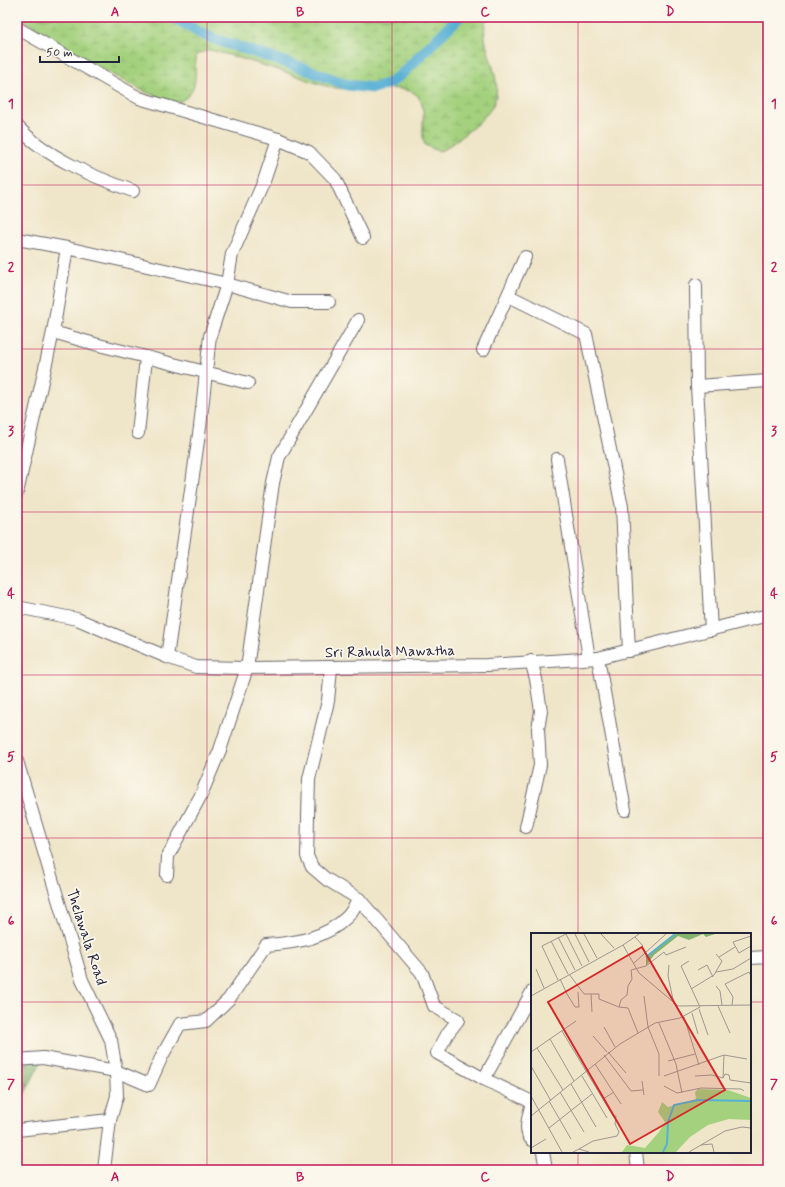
<svg xmlns="http://www.w3.org/2000/svg" width="785" height="1187" viewBox="0 0 785 1187" font-family="Mynerve,sans-serif">
	<style>
		.forest { fill: url(#forest-firs); stroke: #526a54 }
		.wetland { fill: url(#wetland-marsh); stroke: #637a5c }
		.lines { fill: none; stroke-linecap: round; stroke-linejoin: round }
		.canal { stroke: #58b0d5; stroke-width: 11 }
		.minor-casing { stroke: #6a666c; stroke-width: 14 }
		.minor { stroke: #fff; stroke-width: 12 }
		.grid { fill: none; stroke: #c2185b; stroke-width: 1; stroke-opacity: 0.55 }
		.labels { text-anchor: middle; stroke-width: 3.5; stroke-linejoin: round; paint-order: stroke }
		.street-label { font-size: 15px; fill: #22223b; stroke: #fbf7ec }
		.inset-river { fill: none; stroke: #58b0d5; stroke-width: 2 }
		.inset-road { fill: none; stroke: #9d9790; stroke-width: 1 }
		.view { fill: #d62828; fill-opacity: 0.15; stroke: #d62828; stroke-width: 2 }
		.inset-edge { fill: none; stroke: #22223b; stroke-width: 2 }
		.neatline { fill: none; stroke: #c2185b; stroke-width: 1.5 }
		.grid-label { font-size: 13px; text-anchor: middle; font-weight: bold; fill: #c2185b }
	</style>
	<defs>
		<pattern id="forest-firs" width="22" height="20" patternUnits="userSpaceOnUse"><rect width="22" height="20" fill="#83b36d"/><path d="M5 1l3.5 6h-7zM16 11l3.5 6h-7z" fill="#6b915b"/></pattern>
		<pattern id="wetland-marsh" width="20" height="14" patternUnits="userSpaceOnUse"><rect width="20" height="14" fill="#a4d17e"/><path d="M1 5h8M5 5V1M11 12h8M15 12V8" fill="none" stroke="#8db36e"/></pattern>
	</defs>
	<rect width="100%" height="100%" fill="#fbf7ec"/>
	<filter id="ink" filterUnits="userSpaceOnUse"><feTurbulence type="fractalNoise" baseFrequency=".025" numOctaves="2"/><feDisplacementMap in="SourceGraphic" scale="8" xChannelSelector="R" yChannelSelector="G"/><feConvolveMatrix kernelMatrix="1 2 1 2 8 2 1 2 1" color-interpolation-filters="sRGB"/></filter>
	<filter id="wash" filterUnits="userSpaceOnUse"><feTurbulence type="fractalNoise" baseFrequency=".012" numOctaves="4" result="noise"/><feDisplacementMap in="SourceGraphic" scale="16" xChannelSelector="R" yChannelSelector="G"/><feGaussianBlur stdDeviation="0.9" result="paint"/><feColorMatrix in="noise" values="0 0 0 0 0 0 0 0 0 0 0 0 0 0 0 0 0 1.4 0 .05"/><feComposite in="paint" operator="in"/></filter>
	<g filter="url(#wash)">
		<rect width="100%" height="100%" fill="#efe5c8"/>
		<path class="forest" d="M43,1058L17,1109V1061Z"/>
		<path class="wetland" d="M19,17H487C475,47 511,81 490,110C479,125 460,137 445,149L438,151L425,145C419,131 429,109 417,95C407,84 359,90 345,89C327,88 311,81 294,75C266,66 238,57 210,50L197,54C192,75 202,90 179,102C153,98 131,85 108,72C78,55 48,36 19,17Z"/>
		<g class="lines">
			<path class="canal" d="M173,17L202,34L217,40L297,66L348,85L373,88L390,83L404,72L459,17"/>
		</g>
	</g>
	<g filter="url(#ink)">
		<g class="lines">
			<defs>
				<g id="minor">
					<path d="M17,28L139,98L278,139L309,152L335,179L363,238"/>
					<path d="M17,126C45,157 94,177 133,191"/>
					<path d="M17,239L67,248L227,284L292,302H329"/>
					<path d="M696,285L697,386L711,630"/>
					<path d="M509,296L586,334L622,507L629,651"/>
					<path d="M53,332L95,344L248,383"/>
					<path d="M483,350L525,257"/>
					<path d="M697,386L768,381"/>
					<path d="M138,433L146,358"/>
					<path d="M557,459L589,658"/>
					<path d="M17,493L53,332L67,248"/>
					<path d="M17,607L77,619L167,657L196,667L247,668L487,665L598,658L768,615"/>
					<path d="M167,657L200,427L210,336L227,284L232,254L264,181L278,139"/>
					<path d="M598,658L625,810"/>
					<path d="M17,761L82,980L111,1040L116,1071L117,1096L110,1120L104,1170"/>
					<path d="M526,827L540,765L538,729L541,711L536,679L531,661"/>
					<path d="M167,875L168,856L201,795L220,750L247,668L273,483L279,457L358,320"/>
					<path d="M359,899L422,973L434,1006L458,1020L448,1033L437,1053L484,1079L532,1102C530,1113 522,1131 532,1140"/>
					<path d="M750,958L768,957"/>
					<path d="M17,1060L43,1058L116,1071L149,1085L162,1056L180,1024L206,1021L229,999L266,945C295,943 325,939 347,917C352,912 356,904 359,899L326,879L312,867L307,856L309,779L328,701L331,668"/>
					<path d="M484,1079L532,992"/>
					<path d="M17,1130L110,1120"/>
					<path d="M543,1152L546,1170"/>
					<path d="M636,1152L638,1170"/>
				</g>
			</defs>
			<use href="#minor" class="minor-casing"/>
			<use href="#minor" class="minor"/>
		</g>
	</g>
	<path class="grid" d="M207,17V1170M392,17V1170M578,17V934M17,185H768M17,349H768M17,512H768M17,675H768M17,838H768M17,1002H532M750,1002H768M578,1152V1170"/>
	<g class="labels">
		<g class="street-label">
			<text transform="translate(390 651) rotate(-1)" y="5">Sri Rahula Mawatha</text>
			<text transform="translate(87 937) rotate(72)" y="5">Thelawala Road</text>
		</g>
	</g>
	<g transform="translate(531 933)">
		<rect width="220" height="220" fill="#efe5c8"/>
		<path d="M145,1H184L175,4L172,1L158,7L147,3L123,22L115,33V24Z" fill="#83b36d"/>
		<path d="M167,156L197,157L220,165V187L198,186L177,192L159,204L145,219H91L96,212L114,215L128,199L134,189L127,179L131,169L137,174L165,166L164,159Z" fill="#a4d17e"/>
		<path class="inset-river" d="M115,24L144,1M132,219L136,211L137,189L143,172L167,167L220,168"/>
		<path class="inset-road" d="M35,1L51,33M44,1L58,29M53,1L66,25M70,1L83,15M220,3L202,9L208,20L220,13M27,4L44,37M20,8L37,41M92,12L108,1M99,21L112,13L104,4M188,24L204,14M158,28L150,33L169,74M103,30L135,1M138,32L137,43L143,71M5,36L13,55M167,37L176,32L182,44M185,39L202,36L220,25M38,41L53,61H68V66L88,74M29,46L36,61L44,74H48L47,59M27,47L11,13L35,1M185,53L189,58L191,72M160,56L183,42L191,28L185,21M60,61L61,79M0,63L92,12L108,40L147,73L220,72M113,63L117,94L128,121V143M201,72L202,64L194,51L218,39L220,43M187,73L199,100M168,76L177,102M161,80L167,101M153,84L168,132M128,90L145,131L151,160M73,94L84,114M31,98L82,183H85L84,191L88,199L86,203L62,208L48,216M107,100L97,75L88,74L90,67L96,62L97,53L101,46L100,37L115,33L133,19L135,22L155,14M62,103L76,119M19,106L43,148M6,115L32,157M0,119L45,88M77,119L95,140M73,122L100,158L112,157M193,122L216,126M137,128L164,121M64,131L90,171M0,133L20,168M51,143L76,185M133,143L193,122L192,145M164,143L181,142L192,145L194,141L198,142L199,147L220,150M111,148L113,162M40,151L65,194M133,153L146,160L170,155L210,156L213,158M29,159L53,199M0,163L31,219M72,166L83,159M18,168L40,206M0,183L89,111L124,90L149,85L169,74M18,195L61,161M170,212L181,211L183,219M0,215L15,206M42,219L48,216L58,219M158,219L194,198L211,194L220,195"/>
		<path class="view" d="M111,14L194,157L99,211L17,69Z"/>
		<rect width="220" height="220" class="inset-edge"/>
	</g>
	<rect width="785" height="1187" fill="none" stroke="#fbf7ec" stroke-width="44"/>
	<path d="M40 56v6h79v-6" fill="none" stroke="#22223b" stroke-width="2"/>
	<text x="46" y="56" font-size="12" fill="#22223b" stroke="#fbf7ec" stroke-width="3" paint-order="stroke">50 m</text>
	<rect x="22" y="22" width="741" height="1143" class="neatline"/>
	<g class="grid-label">
		<text x="115" y="16">A</text>
		<text x="300" y="16">B</text>
		<text x="485" y="16">C</text>
		<text x="670" y="16">D</text>
		<text x="11" y="108">1</text>
		<text x="774" y="108">1</text>
		<text x="11" y="271">2</text>
		<text x="774" y="271">2</text>
		<text x="11" y="435">3</text>
		<text x="774" y="435">3</text>
		<text x="11" y="598">4</text>
		<text x="774" y="598">4</text>
		<text x="11" y="761">5</text>
		<text x="774" y="761">5</text>
		<text x="11" y="925">6</text>
		<text x="774" y="925">6</text>
		<text x="11" y="1088">7</text>
		<text x="774" y="1088">7</text>
		<text x="115" y="1181">A</text>
		<text x="300" y="1181">B</text>
		<text x="485" y="1181">C</text>
		<text x="670" y="1181">D</text>
	</g>
</svg>
